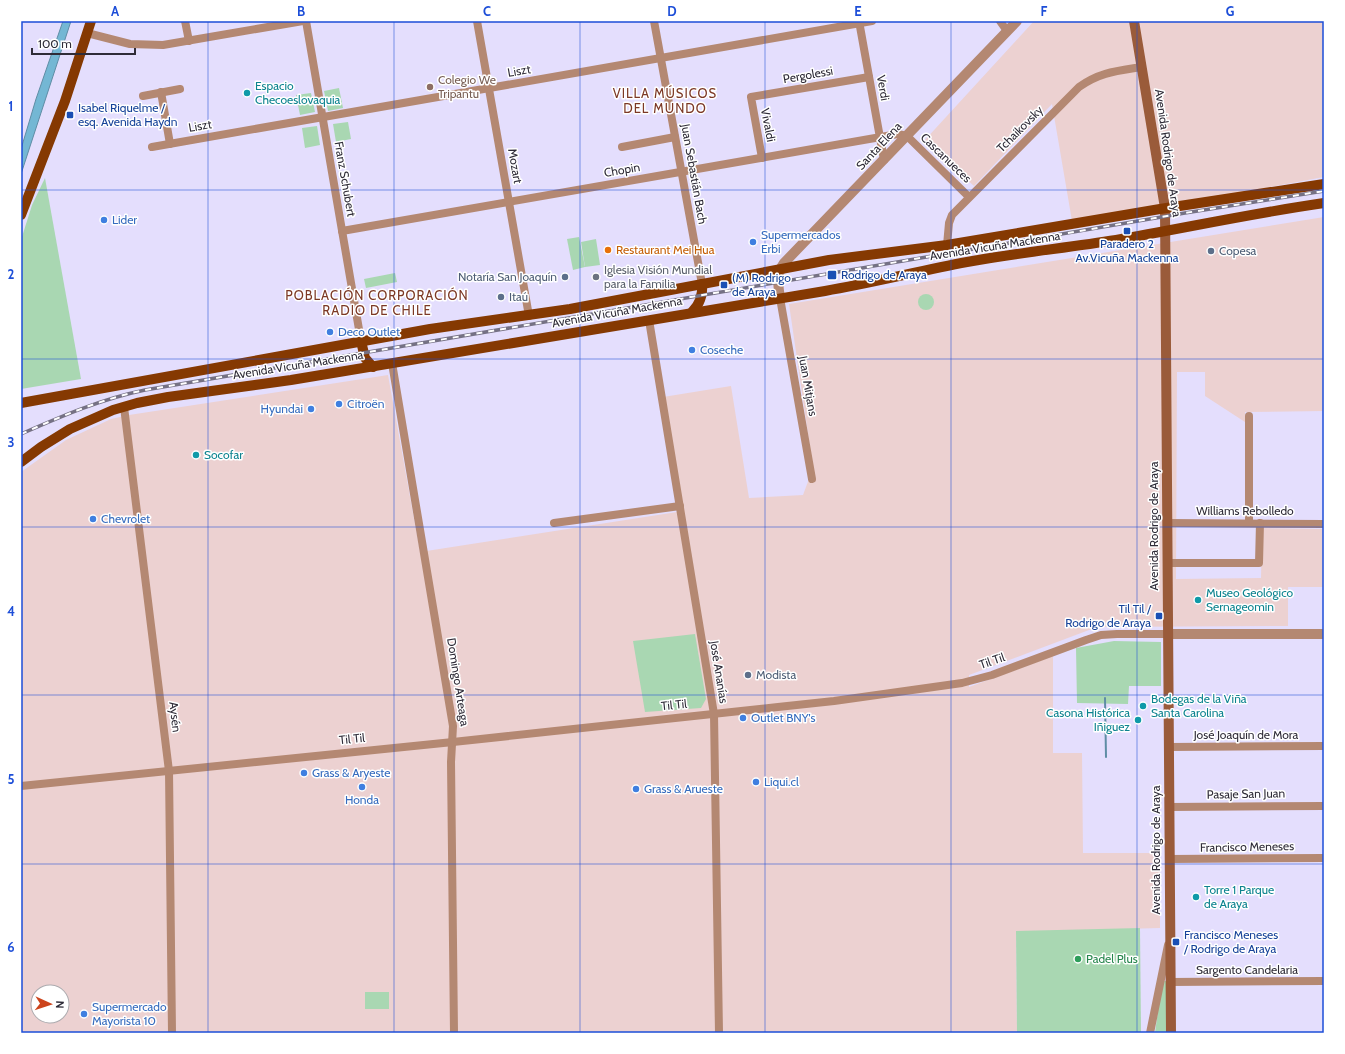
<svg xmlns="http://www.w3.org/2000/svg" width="1345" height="1054" viewBox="0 0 1345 1054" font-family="Cabin,sans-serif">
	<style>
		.industrial { fill: #ecd1d1; fill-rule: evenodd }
		.green { fill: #a9d7b2 }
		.water { fill: #74b7d4; stroke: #5f8da5 }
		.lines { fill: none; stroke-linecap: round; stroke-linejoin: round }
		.stream { stroke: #5f8da5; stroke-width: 2 }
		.minor { stroke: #b48872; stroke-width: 8 }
		.tertiary { stroke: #b48872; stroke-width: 10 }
		.secondary { stroke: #9a5b3a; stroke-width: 10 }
		.primary { stroke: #853902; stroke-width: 10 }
		.rail-casing { stroke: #757184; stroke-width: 3.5 }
		.rail { stroke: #fff; stroke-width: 2; stroke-dasharray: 6; stroke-linecap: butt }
		.grid { fill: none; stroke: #1d4ed8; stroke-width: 1; stroke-opacity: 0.55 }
		.education-dot { fill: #8d6e63; stroke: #fff; stroke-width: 1.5 }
		.culture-dot { fill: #0f9aa8; stroke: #fff; stroke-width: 1.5 }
		.transit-dot { fill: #1a4fb4; stroke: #fff; stroke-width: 1.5 }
		.shop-dot { fill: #3f7fe0; stroke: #fff; stroke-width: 1.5 }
		.food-dot { fill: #e8710a; stroke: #fff; stroke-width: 1.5 }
		.service-dot { fill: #5c6f8a; stroke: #fff; stroke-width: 1.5 }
		.worship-dot { fill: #6b7280; stroke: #fff; stroke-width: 1.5 }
		.leisure-dot { fill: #2e9e5b; stroke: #fff; stroke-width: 1.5 }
		.labels { text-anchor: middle; stroke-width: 3; stroke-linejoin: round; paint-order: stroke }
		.street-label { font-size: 12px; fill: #2f2c38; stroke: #fff }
		.education-label { font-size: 12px; fill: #785e54; stroke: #fff; text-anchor: start }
		.culture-label { font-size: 12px; fill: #0d838f; stroke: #fff; text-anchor: start }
		.transit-label { font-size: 12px; fill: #164399; stroke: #fff; text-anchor: start }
		.shop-label { font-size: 12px; fill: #366cbe; stroke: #fff; text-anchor: start }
		.food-label { font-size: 12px; fill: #c56008; stroke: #fff; text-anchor: start }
		.service-label { font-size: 12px; fill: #4e5e75; stroke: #fff; text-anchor: start }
		.worship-label { font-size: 12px; fill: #5b616d; stroke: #fff; text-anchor: start }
		.leisure-label { font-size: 12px; fill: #27864d; stroke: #fff; text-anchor: start }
		.neighbourhood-label { font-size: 13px; letter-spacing: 1px; fill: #7c3825; stroke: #fff }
		.neatline { fill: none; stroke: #1d4ed8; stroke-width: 1.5 }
		.grid-label { font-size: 13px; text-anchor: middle; font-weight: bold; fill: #1d4ed8 }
	</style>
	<rect width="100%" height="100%" fill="#e4defd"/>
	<g class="industrial">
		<path d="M1034,21H1324V177L1163,207L1072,221L1052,104L974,186L924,141Z"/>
		<path d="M1324,217V411L1245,412V422L1205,396V372H1177L1176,579L1261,578L1262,528L1324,529V587H1288V626L1097,627L969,675V687L1053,656V753H1082L1083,853H1160V928L1016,932L1017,1033H21V472L66,440L111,419L129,415L388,375L420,552L677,512L663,397L731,386L749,498L803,495L813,468L789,304ZM38,992H62V1016H38Z"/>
	</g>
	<g class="green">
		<path d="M339,88L343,108L328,111L324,91Z"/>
		<path d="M311,93L315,112L300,115L296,95Z"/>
		<path d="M348,122L351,139L336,142L333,124Z"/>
		<path d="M317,126L320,145L305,148L302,128Z"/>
		<path d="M45,178L81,379L21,389V240L32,205Z"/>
		<path d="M579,237L585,267L573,270L567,239Z"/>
		<path d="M596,239L600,265L585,267L581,242Z"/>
		<path d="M395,273L397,282L366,288L364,279Z"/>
		<circle cx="926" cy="302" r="8"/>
		<path d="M695,634L706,699L701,708L645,712L633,641Z"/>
		<path d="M1114,641L1161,642V686H1129L1128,704L1077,703L1076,648Z"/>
		<path d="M1140,928L1141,1033H1017L1016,931Z"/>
		<path d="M1162,981H1167V1033H1155Z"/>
		<rect x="365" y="992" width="24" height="17"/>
	</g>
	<path class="water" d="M63,21H71L21,174V149L36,99Z"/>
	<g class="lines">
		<path class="stream" d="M1105,698L1106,757"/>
		<g class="minor">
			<path d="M185,21L189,41"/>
			<path d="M306,21L361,341"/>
			<path d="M477,21L529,316"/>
			<path d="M654,21L702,284"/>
			<path d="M859,21L884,160"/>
			<path d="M1000,21L1007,31"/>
			<path d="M87,33L130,44L163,45L303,21"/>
			<path d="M161,92L170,144"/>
			<path d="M143,96L180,89"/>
			<path d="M152,147L872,21"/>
			<path d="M622,147L675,137"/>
			<path d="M762,158L751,97L869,77"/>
			<path d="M342,231L898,134L907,136L969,197"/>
			<path d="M947,245L949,223L952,215L1079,87C1100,72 1117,71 1142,67"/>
			<path d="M780,298L812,479"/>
			<path d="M649,320L714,714L719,1033"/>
			<path d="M392,363L453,726L451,762L454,1033"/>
			<path d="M124,407L169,771L172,1033"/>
			<path d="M554,523L680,506"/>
			<path d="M1167,523L1324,524"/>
			<path d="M1249,523V416"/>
			<path d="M1167,563H1259L1260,523"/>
			<path d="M1169,747L1324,746"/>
			<path d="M21,786L453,742L778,707L834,701L962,683L992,675L1086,640L1101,635L1117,634H1168"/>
			<path d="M1169,807L1324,806"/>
			<path d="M1169,859L1324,858"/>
			<path d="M1170,982L1324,981"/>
			<path d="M1150,1033L1168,945"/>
		</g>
		<g class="tertiary">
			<path d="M780,298C778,285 776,274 784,263L1017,21"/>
			<path d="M1168,634H1324"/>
		</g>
		<path class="secondary" d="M1134,21L1165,208L1171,1033"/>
		<g class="primary">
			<path d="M21,215L65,101L91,21"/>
			<path d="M692,312C700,304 703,295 702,284"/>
			<path d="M361,341L365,358L373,367"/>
			<path d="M21,403L430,329L570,309L829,260L947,245L1160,209L1324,184"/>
			<path d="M21,462L41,447L70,429L113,410L137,403L168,397L291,380L825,291C872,283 919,271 967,262C1016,253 1066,248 1116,240C1185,228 1254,213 1324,203"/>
		</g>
		<defs>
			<path id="rail" d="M21,434C62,416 101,399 145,390L1185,213L1324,191"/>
		</defs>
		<use href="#rail" class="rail-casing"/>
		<use href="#rail" class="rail"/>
	</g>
	<path class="grid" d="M208,21V1033M394,21V1033M580,21V1033M765,21V1033M951,21V1033M1137,21V1033M21,190H1324M21,359H1324M21,527H1324M21,695H1324M21,864H1324"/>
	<circle class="education-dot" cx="430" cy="87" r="4"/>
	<g class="culture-dot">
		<circle cx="247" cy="93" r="4"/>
		<circle cx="196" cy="455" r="4"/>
		<circle cx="1198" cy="600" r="4"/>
		<circle cx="1143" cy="706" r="4"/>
		<circle cx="1138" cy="720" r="4"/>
		<circle cx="1196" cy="897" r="4"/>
	</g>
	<g class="transit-dot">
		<rect x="66" y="111" width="8" height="8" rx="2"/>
		<rect x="1123" y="227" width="8" height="8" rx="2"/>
		<rect x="827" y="270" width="10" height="10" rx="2"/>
		<rect x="720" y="281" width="8" height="8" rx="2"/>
		<rect x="1155" y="612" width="8" height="8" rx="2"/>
		<rect x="1172" y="938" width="8" height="8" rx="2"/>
	</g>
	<g class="shop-dot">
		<circle cx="104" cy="220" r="4"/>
		<circle cx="753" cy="242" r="4"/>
		<circle cx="330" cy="332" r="4"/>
		<circle cx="692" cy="350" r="4"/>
		<circle cx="339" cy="404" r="4"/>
		<circle cx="311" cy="409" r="4"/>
		<circle cx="93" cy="519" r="4"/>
		<circle cx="743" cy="718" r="4"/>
		<circle cx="304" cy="773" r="4"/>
		<circle cx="756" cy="782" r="4"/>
		<circle cx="362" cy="787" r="4"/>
		<circle cx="636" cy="789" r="4"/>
		<circle cx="84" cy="1014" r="4"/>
	</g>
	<circle class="food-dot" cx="608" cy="250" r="4"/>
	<g class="service-dot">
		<circle cx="1211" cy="251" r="4"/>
		<circle cx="565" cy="277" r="4"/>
		<circle cx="501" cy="297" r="4"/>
		<circle cx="748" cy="675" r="4"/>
	</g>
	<circle class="worship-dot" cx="596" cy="277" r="4"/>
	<circle class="leisure-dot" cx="1078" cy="959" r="4"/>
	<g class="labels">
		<g class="street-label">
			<text transform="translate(519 71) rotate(-10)" y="4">Liszt</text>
			<text transform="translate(808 75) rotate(-10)" y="4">Pergolessi</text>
			<text transform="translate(883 88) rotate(80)" y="4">Verdi</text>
			<text transform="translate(768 125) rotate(79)" y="4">Vivaldi</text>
			<text transform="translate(200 126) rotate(-10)" y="4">Liszt</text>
			<text transform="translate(1020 129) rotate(-45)" y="4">Tchaikovsky</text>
			<text transform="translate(879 146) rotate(-47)" y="4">Santa Elena</text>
			<text transform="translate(1168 153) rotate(82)" y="4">Avenida Rodrigo de Araya</text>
			<text transform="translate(946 158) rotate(44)" y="4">Cascanueces</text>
			<text transform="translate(515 166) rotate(80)" y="4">Mozart</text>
			<text transform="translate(622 170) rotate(-10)" y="4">Chopin</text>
			<text transform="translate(694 174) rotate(80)" y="4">Juan Sebastián Bach</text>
			<text transform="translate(345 179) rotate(80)" y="4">Franz Schubert</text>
			<text transform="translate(995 246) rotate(-9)" y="4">Avenida Vicuña Mackenna</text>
			<text transform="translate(617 312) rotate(-10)" y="4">Avenida Vicuña Mackenna</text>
			<text transform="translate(298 365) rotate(-9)" y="4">Avenida Vicuña Mackenna</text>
			<text transform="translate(808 386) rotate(80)" y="4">Juan Mitjans</text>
			<text x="1245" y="515">Williams Rebolledo</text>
			<text transform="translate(1154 526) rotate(-90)" y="4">Avenida Rodrigo de Araya</text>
			<text transform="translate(992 661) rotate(-19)" y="4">Til Til</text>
			<text transform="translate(719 672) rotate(81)" y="4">José Ananías</text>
			<text transform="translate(458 682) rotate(81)" y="4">Domingo Arteaga</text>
			<text transform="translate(674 705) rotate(-6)" y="4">Til Til</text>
			<text transform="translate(175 717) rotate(83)" y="4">Aysén</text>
			<text x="1246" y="739">José Joaquín de Mora</text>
			<text transform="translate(352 739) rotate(-6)" y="4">Til Til</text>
			<text transform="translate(1246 794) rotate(-1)" y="4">Pasaje San Juan</text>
			<text transform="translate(1247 847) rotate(-1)" y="4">Francisco Meneses</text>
			<text transform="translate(1156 850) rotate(-90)" y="4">Avenida Rodrigo de Araya</text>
			<text x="1247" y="974">Sargento Candelaria</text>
		</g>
		<g class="education-label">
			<text x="438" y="84">Colegio We<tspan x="438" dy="14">Tripantu</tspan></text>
		</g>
		<g class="culture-label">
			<text x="255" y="90">Espacio<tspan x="255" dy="14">Checoeslovaquia</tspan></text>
			<text x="204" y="459">Socofar</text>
			<text x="1206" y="597">Museo Geológico<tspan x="1206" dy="14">Sernageomin</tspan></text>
			<text x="1151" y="703">Bodegas de la Viña<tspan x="1151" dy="14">Santa Carolina</tspan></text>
			<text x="1130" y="717" text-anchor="end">Casona Histórica<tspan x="1130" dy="14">Iñiguez</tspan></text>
			<text x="1204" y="894">Torre 1 Parque<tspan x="1204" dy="14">de Araya</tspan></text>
		</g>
		<g class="transit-label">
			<text x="78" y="112">Isabel Riquelme /<tspan x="78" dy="14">esq. Avenida Haydn</tspan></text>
			<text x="1127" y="248" text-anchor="middle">Paradero 2<tspan x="1127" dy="14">Av.Vicuña Mackenna</tspan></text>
			<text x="841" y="279">Rodrigo de Araya</text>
			<text x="732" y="282">(M) Rodrigo<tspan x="732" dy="14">de Araya</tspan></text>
			<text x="1151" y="613" text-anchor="end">Til Til /<tspan x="1151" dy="14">Rodrigo de Araya</tspan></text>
			<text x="1184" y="939">Francisco Meneses<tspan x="1184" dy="14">/ Rodrigo de Araya</tspan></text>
		</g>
		<g class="shop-label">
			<text x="112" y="224">Lider</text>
			<text x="761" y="239">Supermercados<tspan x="761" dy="14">Erbi</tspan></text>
			<text x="338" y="336">Deco Outlet</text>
			<text x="700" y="354">Coseche</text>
			<text x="347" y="408">Citroën</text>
			<text x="303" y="413" text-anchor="end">Hyundai</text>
			<text x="101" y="523">Chevrolet</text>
			<text x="751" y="722">Outlet BNY's</text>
			<text x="312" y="777">Grass &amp; Aryeste</text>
			<text x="764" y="786">Liqui.cl</text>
			<text x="644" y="793">Grass &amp; Arueste</text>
			<text x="362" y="804" text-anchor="middle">Honda</text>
			<text x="92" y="1011">Supermercado<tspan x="92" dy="14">Mayorista 10</tspan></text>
		</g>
		<g class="food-label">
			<text x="616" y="254">Restaurant Mei Hua</text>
		</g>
		<g class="service-label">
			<text x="1219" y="255">Copesa</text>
			<text x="557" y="281" text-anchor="end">Notaría San Joaquín</text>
			<text x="509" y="301">Itaú</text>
			<text x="756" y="679">Modista</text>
		</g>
		<g class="worship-label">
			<text x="604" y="274">Iglesia Visión Mundial<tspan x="604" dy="14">para la Familia</tspan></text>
		</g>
		<g class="leisure-label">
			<text x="1086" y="963">Padel Plus</text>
		</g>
		<g class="neighbourhood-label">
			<text x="665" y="98">VILLA MÚSICOS<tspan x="665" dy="15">DEL MUNDO</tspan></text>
			<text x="377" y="300">POBLACIÓN CORPORACIÓN<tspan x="377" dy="15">RADIO DE CHILE</tspan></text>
		</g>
	</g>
	<rect width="1345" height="1054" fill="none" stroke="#ffffff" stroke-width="44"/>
	<g transform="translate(50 1004) rotate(93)"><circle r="19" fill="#ffffff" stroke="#acabaf"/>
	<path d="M0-3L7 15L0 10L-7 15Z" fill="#cc441c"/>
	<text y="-6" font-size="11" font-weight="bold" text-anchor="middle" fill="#2f2c38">N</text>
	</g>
	<path d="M32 48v6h103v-6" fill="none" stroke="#2f2c38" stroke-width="2"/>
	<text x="38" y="48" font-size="12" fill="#2f2c38" stroke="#ffffff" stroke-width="3" paint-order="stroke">100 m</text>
	<rect x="22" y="22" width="1301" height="1010" class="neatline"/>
	<g class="grid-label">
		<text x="115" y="16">A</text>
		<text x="301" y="16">B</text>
		<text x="487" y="16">C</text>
		<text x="672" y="16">D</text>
		<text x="858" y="16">E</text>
		<text x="1044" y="16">F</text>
		<text x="1230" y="16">G</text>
		<text x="11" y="111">1</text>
		<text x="11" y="279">2</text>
		<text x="11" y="447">3</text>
		<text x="11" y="616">4</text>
		<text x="11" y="784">5</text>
		<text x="11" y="952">6</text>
	</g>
</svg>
